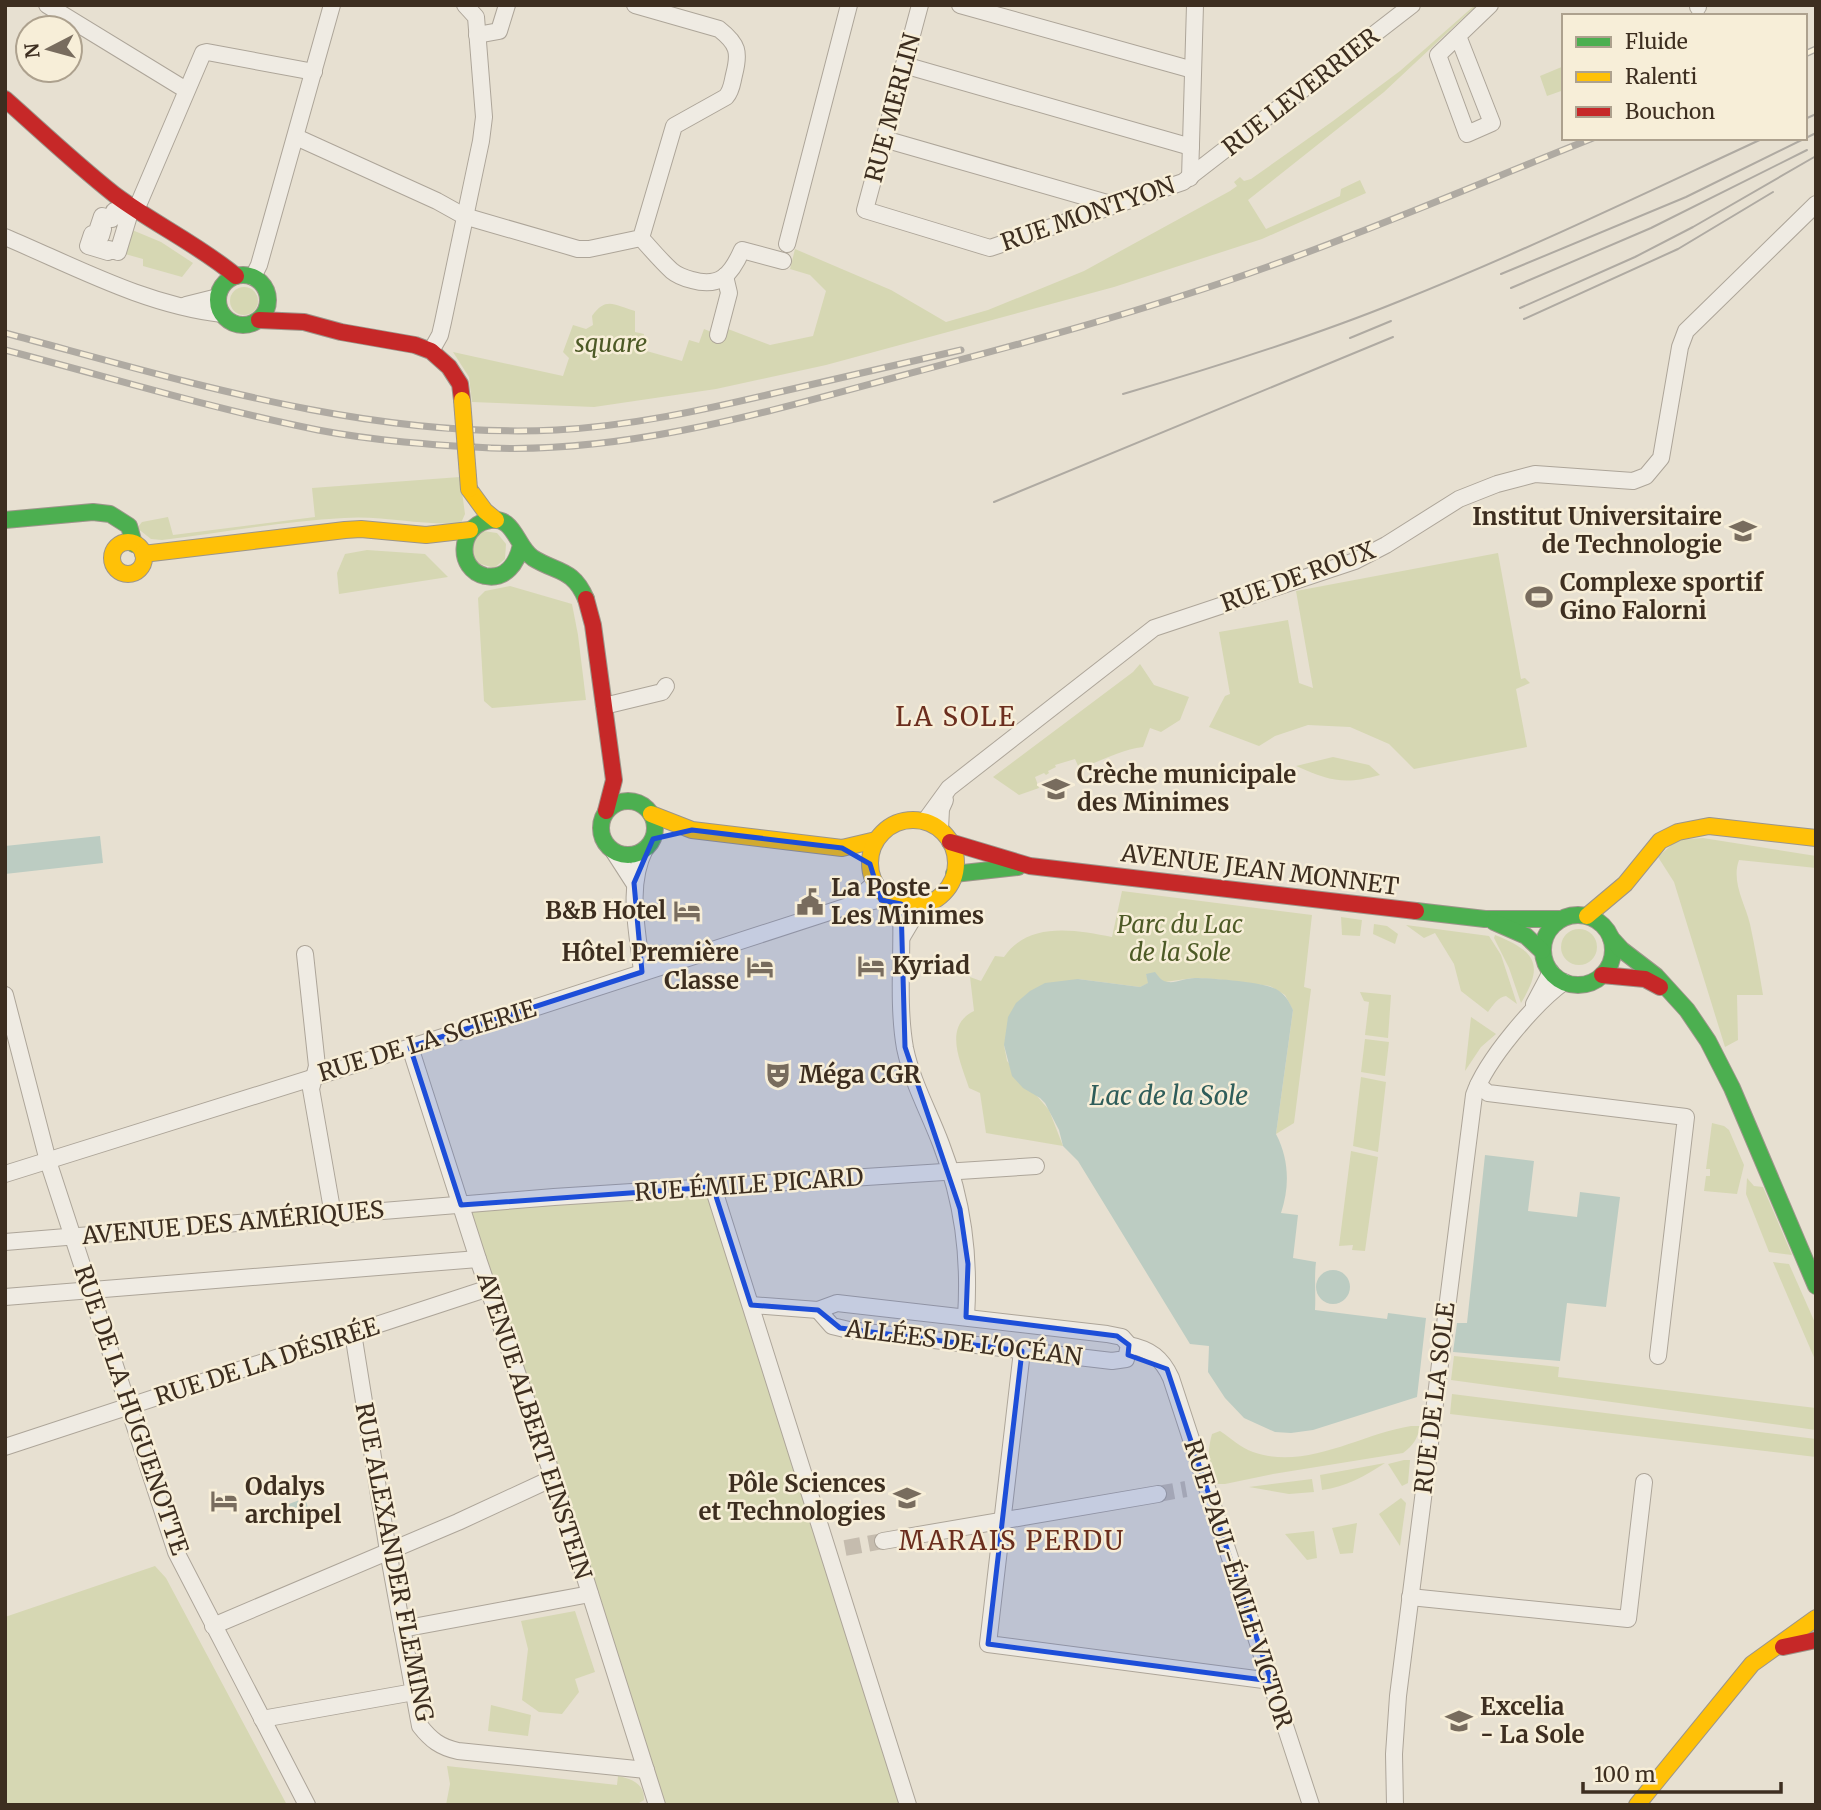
<svg xmlns="http://www.w3.org/2000/svg" width="1821" height="1810" viewBox="0 0 1821 1810" font-family="Merriweather,serif">
	<style>
		.green { fill: #d6d7b3 }
		.water { fill: #bcccc2 }
		.lines { fill: none; stroke-linecap: round; stroke-linejoin: round }
		.street-tunnel { stroke: #c5bcae; stroke-width: 16; stroke-dasharray: 16 8; stroke-linecap: butt }
		.street-casing { stroke: #ada599; stroke-width: 18 }
		.fast-casing { stroke: #9c958a; stroke-width: 18 }
		.slow-casing { stroke: #9c958a; stroke-width: 18 }
		.jam-casing { stroke: #9c958a; stroke-width: 18 }
		.street { stroke: #efebe3; stroke-width: 16 }
		.fast { stroke: #4caf50; stroke-width: 16 }
		.slow { stroke: #ffc107; stroke-width: 16 }
		.jam { stroke: #c62828; stroke-width: 16 }
		.tram { stroke: #afaaa2; stroke-width: 2 }
		.rail-casing { stroke: #afaaa2; stroke-width: 7 }
		.rail { stroke: #f7eed8; stroke-width: 4.5; stroke-dasharray: 13; stroke-linecap: butt }
		.slow-bridge-casing { stroke: #9c958a; stroke-width: 18; stroke-linecap: butt }
		.slow-bridge { stroke: #ffc107; stroke-width: 16 }
		.marked { fill: #1d4ed8; fill-opacity: 0.2; stroke: #1d4ed8; stroke-width: 5; stroke-linejoin: round }
		.labels { text-anchor: middle; stroke-width: 5; stroke-linejoin: round; paint-order: stroke }
		.street-label { font-size: 24px; fill: #3d2e20; stroke: #f7eed8 }
		.park-label { font-size: 24px; font-style: italic; fill: #4d5a26; stroke: #f7eed8 }
		.poi-label { font-size: 24px; font-weight: bold; fill: #3d2e20; stroke: #f7eed8; text-anchor: start }
		.neighbourhood-label { font-size: 26px; letter-spacing: 2px; fill: #6b2e1e; stroke: #f7eed8 }
		.water-label { font-size: 26px; font-style: italic; fill: #2f5d5a; stroke: #f7eed8 }
	</style>
	<rect width="100%" height="100%" fill="#e7e0d1"/>
	<g class="green">
		<path d="M1475,5H1477L1384,92L1248,200L1266,229L1340,196L1341,189L1360,180L1366,193L1262,239L1114,287L826,365L716,389L594,407L472,402L469,377L453,352L563,376L569,358L563,352L573,325L586,329L593,325L592,316C606,296 614,305 635,311V332L644,334L643,350L682,361L689,340L699,343L704,329L724,337L728,329L770,345L813,336L826,291L810,275L790,269L795,249L891,290L946,322L988,310L1084,271L1230,191L1237,186L1234,182L1240,177L1244,181L1251,179L1333,121L1400,71Z"/>
		<path d="M1564,66V90L1547,96L1540,76Z"/>
		<path d="M125,227L161,242L193,263L182,277L143,266V259L118,252Z"/>
		<circle cx="244" cy="301" r="14"/>
		<path d="M460,477L465,514L461,523C422,526 383,515 344,518C283,521 222,533 162,540L151,539L137,528L142,522L168,517L173,535L315,517L312,488Z"/>
		<path d="M483,531L497,533L506,544L505,559L494,568L474,562L471,541Z"/>
		<path d="M367,550L425,554L448,577L339,594L337,573L345,554Z"/>
		<path d="M1498,553L1521,679L1525,678L1530,683L1516,689L1527,747L1414,769L1389,744L1350,727L1308,725L1275,736L1259,746L1209,727L1225,696L1230,694L1219,632L1288,620L1299,683L1313,688L1296,591Z"/>
		<path d="M510,586L572,604L578,635L586,700L492,708L484,701L478,598L485,591Z"/>
		<path d="M1140,664L1154,685L1189,697L1180,720L1161,732L1150,728L1143,747C1121,749 1101,762 1079,768L1075,759L1055,765L1056,767L1048,771L1049,773L1046,775L1044,773L1035,777L1039,788L1019,795L993,777L1133,672Z"/>
		<path d="M1333,757L1369,765L1380,775C1344,785 1330,781 1296,766Z"/>
		<path d="M1703,838L1816,856V868L1739,860C1731,882 1745,903 1750,924C1755,947 1759,971 1763,995H1737L1738,1040L1725,1047L1674,882L1658,857L1677,840Z"/>
		<path d="M1122,891L1312,915L1304,987L1311,989L1294,1123L1276,1134L1293,1010L1285,995L1270,986L1215,979L1193,978L1165,982L1146,974L1149,983L1140,987L1078,979L1004,1045L1007,1061L1049,1110L1063,1146L986,1133L980,1093L969,1088C960,1061 943,1026 974,1011L970,977L981,981L995,956L1004,957C1029,921 1075,930 1112,937Z"/>
		<path d="M1341,917L1362,920L1360,936L1342,935Z"/>
		<path d="M1374,924L1387,926L1398,934L1395,944L1373,934Z"/>
		<path d="M1406,925L1489,936L1501,955L1517,1004L1506,996C1498,997 1493,1005 1488,1012L1461,991L1454,964L1435,933L1424,938Z"/>
		<circle cx="1579" cy="947" r="18"/>
		<path d="M1495,935C1535,951 1545,964 1521,1003L1509,968L1494,938Z"/>
		<path d="M1360,992L1391,995L1388,1038L1365,1035L1369,1002L1364,1001Z"/>
		<path d="M1471,1017L1496,1034L1481,1047L1465,1071Z"/>
		<path d="M1365,1039L1389,1042L1385,1076L1361,1072Z"/>
		<path d="M1361,1077L1386,1082L1378,1152L1353,1146Z"/>
		<path d="M1712,1123L1724,1126L1729,1130L1744,1165L1737,1194L1704,1191L1706,1176H1710V1169H1706Z"/>
		<path d="M1351,1151L1378,1157L1365,1251L1352,1250L1353,1245L1339,1246Z"/>
		<path d="M1747,1178L1754,1186L1763,1187L1792,1255L1769,1252L1746,1194Z"/>
		<path d="M713,1187L908,1805H657L461,1205Z"/>
		<path d="M1773,1262L1789,1264L1816,1325V1362Z"/>
		<path d="M1454,1356L1559,1367L1558,1377L1816,1408V1430L1451,1380Z"/>
		<path d="M1452,1394L1816,1439V1457L1450,1414Z"/>
		<path d="M1411,1426H1420C1418,1438 1413,1446 1403,1453L1273,1474L1225,1484H1216C1208,1468 1207,1451 1212,1434L1220,1431C1231,1438 1241,1448 1253,1452C1306,1471 1360,1434 1411,1426Z"/>
		<path d="M1404,1460H1410L1408,1483L1402,1486L1388,1464Z"/>
		<path d="M1385,1463C1365,1476 1346,1487 1322,1490L1320,1475Z"/>
		<path d="M1312,1479L1314,1492L1289,1494L1249,1487Z"/>
		<path d="M1401,1498L1406,1503L1400,1546L1379,1514Z"/>
		<path d="M1357,1523L1353,1553L1340,1554L1332,1528Z"/>
		<path d="M1314,1531L1317,1558L1307,1560L1285,1534Z"/>
		<path d="M155,1566L166,1578L287,1805H5V1617Z"/>
		<path d="M575,1611L595,1672L575,1679L579,1692L562,1714L539,1712L522,1700L528,1649L521,1621Z"/>
		<path d="M491,1705L531,1715L528,1736L488,1731Z"/>
		<path d="M447,1766L617,1785L618,1776C632,1779 645,1784 644,1800L639,1803C575,1803 510,1805 446,1805L450,1784Z"/>
	</g>
	<g class="water">
		<path d="M100,836L103,863L5,874V846Z"/>
		<path d="M1155,972C1159,977 1161,981 1168,982C1177,983 1185,978 1195,978C1211,978 1263,982 1276,989C1285,994 1289,1001 1293,1010L1276,1134C1289,1159 1290,1186 1281,1213L1298,1215L1293,1258L1316,1262C1314,1278 1316,1294 1315,1310L1387,1319L1388,1313L1426,1318L1417,1397L1313,1430L1291,1433L1275,1432L1244,1418L1225,1398L1208,1372L1209,1346L1190,1344L1078,1161L1063,1146L1059,1130L1045,1103L1040,1098L1023,1088L1012,1076L1004,1045L1008,1017L1016,1003L1030,991L1045,983L1078,979L1140,987L1148,983L1146,974Z"/>
		<path d="M1485,1155L1534,1161L1528,1211L1577,1217L1580,1192L1620,1197L1606,1307L1567,1303L1560,1361L1453,1352L1457,1323H1467Z"/>
		<circle cx="1333" cy="1287" r="17"/>
		<path d="M305,1498L308,1508L290,1514L286,1505Z"/>
	</g>
	<g class="lines">
		<g class="street-tunnel">
			<path d="M1158,1494L1186,1489"/>
			<path d="M845,1548L883,1541"/>
		</g>
		<defs>
			<g id="street">
				<path d="M47,5L186,90"/>
				<path d="M920,5L865,210L990,248L1183,182L1412,5"/>
				<path d="M960,5L1193,70"/>
				<path d="M1698,7V5"/>
				<path d="M477,35L499,31L507,5"/>
				<path d="M1458,36L1492,123L1467,134L1438,55L1490,5"/>
				<path d="M904,65L1191,147"/>
				<path d="M296,137L437,201L464,216L578,249H589L641,238L674,126L726,97C732,90 732,83 734,75C740,52 738,44 719,29L635,5"/>
				<path d="M884,139L1114,205"/>
				<path d="M1190,178L1195,5"/>
				<path d="M136,210L203,53L207,52L314,72"/>
				<path d="M114,211L128,219L118,252L109,249L108,252L88,246L92,234L101,236L103,229L98,228L102,216L112,219Z"/>
				<path d="M5,237C76,267 145,305 222,314"/>
				<path d="M641,238C651,249 661,261 672,271C678,276 684,278 692,280C720,288 731,275 742,250L783,261"/>
				<path d="M787,244L849,5"/>
				<path d="M253,277L259,265L332,5"/>
				<path d="M186,305L218,297"/>
				<path d="M718,335L729,293L725,276"/>
				<path d="M431,351L440,335L443,322L481,141L484,117L476,17L465,5"/>
				<path d="M604,706L662,692L666,686"/>
				<path d="M925,821L949,788L1154,628L1355,561L1386,545L1459,499L1497,484L1535,474L1633,481L1646,476L1661,458L1680,347L1686,331L1816,204"/>
				<path d="M940,829L941,809L945,800"/>
				<path d="M614,852L634,883"/>
				<path d="M901,904C903,950 897,1003 905,1048C912,1082 929,1112 941,1144C963,1201 970,1256 966,1317"/>
				<path d="M850,905L875,883"/>
				<path d="M902,937L921,905"/>
				<path d="M305,954L317,1066L311,1089L333,1215"/>
				<path d="M642,972C638,932 626,887 645,849"/>
				<path d="M5,995L48,1161L176,1552L307,1805"/>
				<path d="M1534,1004L1551,972"/>
				<path d="M410,1047L478,1259L556,1486L657,1805"/>
				<path d="M1478,1085L1488,1093L1686,1117L1658,1356"/>
				<path d="M5,1174L497,1020L848,906L889,898"/>
				<path d="M713,1187L908,1805"/>
				<path d="M5,1242L554,1197L1036,1166"/>
				<path d="M5,1297L478,1259"/>
				<path d="M837,1303L1107,1334L1122,1337L1129,1345L1126,1359L1112,1361L849,1330L832,1326L818,1310Z"/>
				<path d="M751,1305L818,1310"/>
				<path d="M353,1333L388,1551L420,1726C431,1740 440,1747 458,1751L646,1770"/>
				<path d="M1129,1345C1150,1349 1162,1358 1171,1378L1311,1805"/>
				<path d="M1022,1351L988,1644L1271,1681"/>
				<path d="M5,1447L489,1288"/>
				<path d="M883,1541L1158,1494"/>
				<path d="M1410,1597L1628,1619L1644,1482"/>
				<path d="M213,1626L458,1522L553,1478"/>
				<path d="M402,1629L590,1594"/>
				<path d="M262,1719L414,1692"/>
				<path d="M1395,1805L1394,1754L1398,1696L1474,1095C1486,1060 1535,1003 1564,982"/>
			</g>
			<g id="fast">
				<circle cx="243" cy="300" r="25"/>
				<path d="M5,520L93,512L110,514L129,526L134,544"/>
				<path d="M521,545C517,563 506,580 485,576C456,569 459,528 486,521C515,513 515,546 533,558C557,573 573,568 586,599"/>
				<circle cx="628" cy="828" r="27"/>
				<path d="M954,874L1018,867"/>
				<path d="M1416,911L1485,919H1561"/>
				<circle cx="1578" cy="950" r="35"/>
				<path d="M1494,922L1526,936L1542,951"/>
				<path d="M1611,938L1622,950L1656,976L1687,1010L1708,1041L1732,1088L1816,1286"/>
			</g>
			<g id="slow">
				<path d="M469,489L485,511L496,520"/>
				<circle cx="128" cy="558" r="16"/>
				<path d="M143,554L345,530L361,529L426,535L470,530"/>
				<path d="M651,814L692,830L842,848L876,840"/>
				<circle cx="913" cy="863" r="43"/>
				<path d="M1587,916L1625,884L1660,841L1678,832L1709,826L1816,838"/>
				<path d="M1637,1805L1752,1664L1816,1618"/>
			</g>
			<g id="jam">
				<path d="M5,99C41,131 77,165 115,195C154,224 199,245 236,276"/>
				<path d="M259,320L304,322L341,332L415,345L431,351L449,367L460,384L462,400"/>
				<path d="M586,599L593,625L614,780L606,811"/>
				<path d="M950,842L1030,866L1416,911"/>
				<path d="M1602,975L1645,979L1660,987"/>
				<path d="M1783,1647L1816,1640"/>
			</g>
		</defs>
		<use href="#street" class="street-casing"/>
		<use href="#fast" class="fast-casing"/>
		<use href="#slow" class="slow-casing"/>
		<use href="#jam" class="jam-casing"/>
		<use href="#street" class="street"/>
		<use href="#fast" class="fast"/>
		<use href="#slow" class="slow"/>
		<use href="#jam" class="jam"/>
		<g class="tram">
			<path d="M1805,119L1816,114"/>
			<path d="M1501,274L1686,197L1816,133"/>
			<path d="M1511,288L1651,228L1807,150"/>
			<path d="M1520,308L1635,257L1693,227L1816,156"/>
			<path d="M1524,319L1678,249L1773,192"/>
			<path d="M1350,338L1391,321"/>
			<path d="M1123,394C1216,367 1309,338 1400,301C1523,252 1643,194 1764,138"/>
			<path d="M994,502L1393,337"/>
		</g>
		<defs>
			<g id="rail">
				<path d="M1805,54L1816,49"/>
				<path d="M5,333C185,381 368,439 556,430C631,426 703,410 775,393C837,379 899,364 961,350"/>
				<path d="M5,350C109,377 213,409 318,430C375,441 433,445 491,448C625,453 760,414 889,379C1017,345 1145,311 1270,266C1379,227 1485,181 1593,138"/>
			</g>
		</defs>
		<use href="#rail" class="rail-casing"/>
		<use href="#rail" class="rail"/>
		<defs>
			<path id="slow-bridge" d="M462,400L469,489"/>
		</defs>
		<use href="#slow-bridge" class="slow-bridge-casing"/>
		<use href="#slow-bridge" class="slow-bridge"/>
	</g>
	<path class="marked" d="M692,830L842,848L870,864L881,900L901,904L905,1047L960,1209L968,1264L966,1317L1117,1336L1129,1345L1128,1355L1167,1369L1271,1681L988,1644L1022,1351L840,1328L818,1310L751,1305L713,1187L461,1205L410,1047L642,972L634,883L653,839Z"/>
	<defs>
		<symbol id="university-bare" viewBox="-9 -9 18 18"><path d="M0-5L7-2L0 1L-7-2ZM-4 1L0 2.5L4 1V4Q0 6-4 4Z" fill="#786c5e" stroke="#f7eed8" stroke-width="2.5" paint-order="stroke"/></symbol>
		<symbol id="stadium-bare" viewBox="-9 -9 18 18"><path d="M0-5a6.5 5 0 1 0 0 10a6.5 5 0 1 0 0-10ZM-3.5-1.8h7v3.6h-7Z" fill="#786c5e" stroke="#f7eed8" stroke-width="2.5" paint-order="stroke"/></symbol>
		<symbol id="school-bare" viewBox="-9 -9 18 18"><path d="M0-5L7-2L0 1L-7-2ZM-4 1L0 2.5L4 1V4Q0 6-4 4Z" fill="#786c5e" stroke="#f7eed8" stroke-width="2.5" paint-order="stroke"/></symbol>
		<symbol id="civic-bare" viewBox="-9 -9 18 18"><path d="M-.6-6.5H3V-4.5H.6V-3L4-1V1h2V6H-6V1h2V-1L-.6-3ZM-1.2 2.5V6h2.4V2.5Z" fill="#786c5e" stroke="#f7eed8" stroke-width="2.5" paint-order="stroke"/></symbol>
		<symbol id="hotel-bare" viewBox="-9 -9 18 18"><path d="M-6-4.5h1.5V1H6V5H4.5V3h-9V5H-6ZM-4 0a1.8 1.8 0 1 1 3.6 0ZM.5 0V-2.5h3Q6-2.5 6 0Z" fill="#786c5e" stroke="#f7eed8" stroke-width="2.5" paint-order="stroke"/></symbol>
		<symbol id="theatre-bare" viewBox="-9 -9 18 18"><path d="M-5-5.5Q0-4 5-5.5V0Q5 5 0 6Q-5 5-5 0ZM-3.3-2.5H-1v1.5H-3.3ZM1-2.5H3.3v1.5H1ZM-2.8 1Q0 5.5 2.8 1Z" fill="#786c5e" stroke="#f7eed8" stroke-width="2.5" paint-order="stroke"/></symbol>
	</defs>
	<g fill-rule="evenodd">
		<use href="#university-bare" x="1724" y="512" width="38" height="38"/>
		<use href="#stadium-bare" x="1520" y="578" width="38" height="38"/>
		<use href="#school-bare" x="1037" y="770" width="38" height="38"/>
		<use href="#civic-bare" x="791" y="883" width="38" height="38"/>
		<use href="#hotel-bare" x="668" y="892" width="38" height="38"/>
		<use href="#hotel-bare" x="852" y="947" width="38" height="38"/>
		<use href="#hotel-bare" x="741" y="948" width="38" height="38"/>
		<use href="#theatre-bare" x="759" y="1056" width="38" height="38"/>
		<use href="#university-bare" x="888" y="1479" width="38" height="38"/>
		<use href="#hotel-bare" x="205" y="1482" width="38" height="38"/>
		<use href="#university-bare" x="1440" y="1702" width="38" height="38"/>
	</g>
	<g class="labels">
		<g class="street-label">
			<text transform="translate(1301 92) rotate(-38)" y="8">RUE LEVERRIER</text>
			<text transform="translate(893 108) rotate(-75)" y="8">RUE MERLIN</text>
			<text transform="translate(1088 214) rotate(-19)" y="8">RUE MONTYON</text>
			<text transform="translate(1298 577) rotate(-20)" y="8">RUE DE ROUX</text>
			<text transform="translate(1260 870) rotate(7)" y="8">AVENUE JEAN MONNET</text>
			<text transform="translate(427 1041) rotate(-17)" y="8">RUE DE LA SCIERIE</text>
			<text transform="translate(749 1185) rotate(-4)" y="8">RUE ÉMILE PICARD</text>
			<text transform="translate(233 1223) rotate(-5)" y="8">AVENUE DES AMÉRIQUES</text>
			<text transform="translate(964 1343) rotate(7)" y="8">ALLÉES DE L'OCÉAN</text>
			<text transform="translate(267 1362) rotate(-18)" y="8">RUE DE LA DÉSIRÉE</text>
			<text transform="translate(1435 1398) rotate(-83)" y="8">RUE DE LA SOLE</text>
			<text transform="translate(131 1410) rotate(71)" y="8">RUE DE LA HUGUENOTTE</text>
			<text transform="translate(534 1426) rotate(72)" y="8">AVENUE ALBERT EINSTEIN</text>
			<text transform="translate(394 1562) rotate(79)" y="8">RUE ALEXANDER FLEMING</text>
			<text transform="translate(1238 1584) rotate(72)" y="8">RUE PAUL-ÉMILE VICTOR</text>
		</g>
		<g class="park-label">
			<text x="611" y="352">square</text>
			<text x="1180" y="933">Parc du Lac<tspan x="1180" dy="28">de la Sole</tspan></text>
		</g>
		<g class="poi-label">
			<text x="1722" y="525" text-anchor="end">Institut Universitaire<tspan x="1722" dy="28">de Technologie</tspan></text>
			<text x="1560" y="591">Complexe sportif<tspan x="1560" dy="28">Gino Falorni</tspan></text>
			<text x="1077" y="783">Crèche municipale<tspan x="1077" dy="28">des Minimes</tspan></text>
			<text x="831" y="896">La Poste -<tspan x="831" dy="28">Les Minimes</tspan></text>
			<text x="666" y="919" text-anchor="end">B&amp;B Hotel</text>
			<text x="739" y="961" text-anchor="end">Hôtel Première<tspan x="739" dy="28">Classe</tspan></text>
			<text x="892" y="974">Kyriad</text>
			<text x="799" y="1083">Méga CGR</text>
			<text x="886" y="1492" text-anchor="end">Pôle Sciences<tspan x="886" dy="28">et Technologies</tspan></text>
			<text x="245" y="1495">Odalys<tspan x="245" dy="28">archipel</tspan></text>
			<text x="1480" y="1715">Excelia<tspan x="1480" dy="28">- La Sole</tspan></text>
		</g>
		<g class="neighbourhood-label">
			<text x="956" y="726">LA SOLE</text>
			<text x="1012" y="1550">MARAIS PERDU</text>
		</g>
		<g class="water-label">
			<text x="1169" y="1105">Lac de la Sole</text>
		</g>
	</g>
	<rect width="1821" height="1810" fill="none" stroke="#3d2e20" stroke-width="14"/>
	<rect x="1562" y="14" width="245" height="126" fill="#f7eed8" stroke="#ada18e" stroke-width="2"/>
	<rect x="1576" y="37" width="35" height="10" fill="#4caf50" stroke="#ada18e" stroke-width="2"/>
	<text x="1625" y="49" font-size="21" fill="#3d2e20">Fluide</text>
	<rect x="1576" y="72" width="35" height="10" fill="#ffc107" stroke="#ada18e" stroke-width="2"/>
	<text x="1625" y="84" font-size="21" fill="#3d2e20">Ralenti</text>
	<rect x="1576" y="107" width="35" height="10" fill="#c62828" stroke="#ada18e" stroke-width="2"/>
	<text x="1625" y="119" font-size="21" fill="#3d2e20">Bouchon</text>
	<g transform="translate(49 49) rotate(264)"><circle r="33" fill="#f7eed8" stroke="#ada18e" stroke-width="2"/>
	<path d="M0-5L12 26L0 18L-12 26Z" fill="#786c5e"/>
	<text y="-10" font-size="19" font-weight="bold" text-anchor="middle" fill="#3d2e20">N</text>
	</g>
	<path d="M1583 1782v10h198v-10" fill="none" stroke="#3d2e20" stroke-width="3.5"/>
	<text x="1594" y="1782" font-size="21" fill="#3d2e20" stroke="#f7eed8" stroke-width="5" paint-order="stroke">100 m</text>
</svg>
